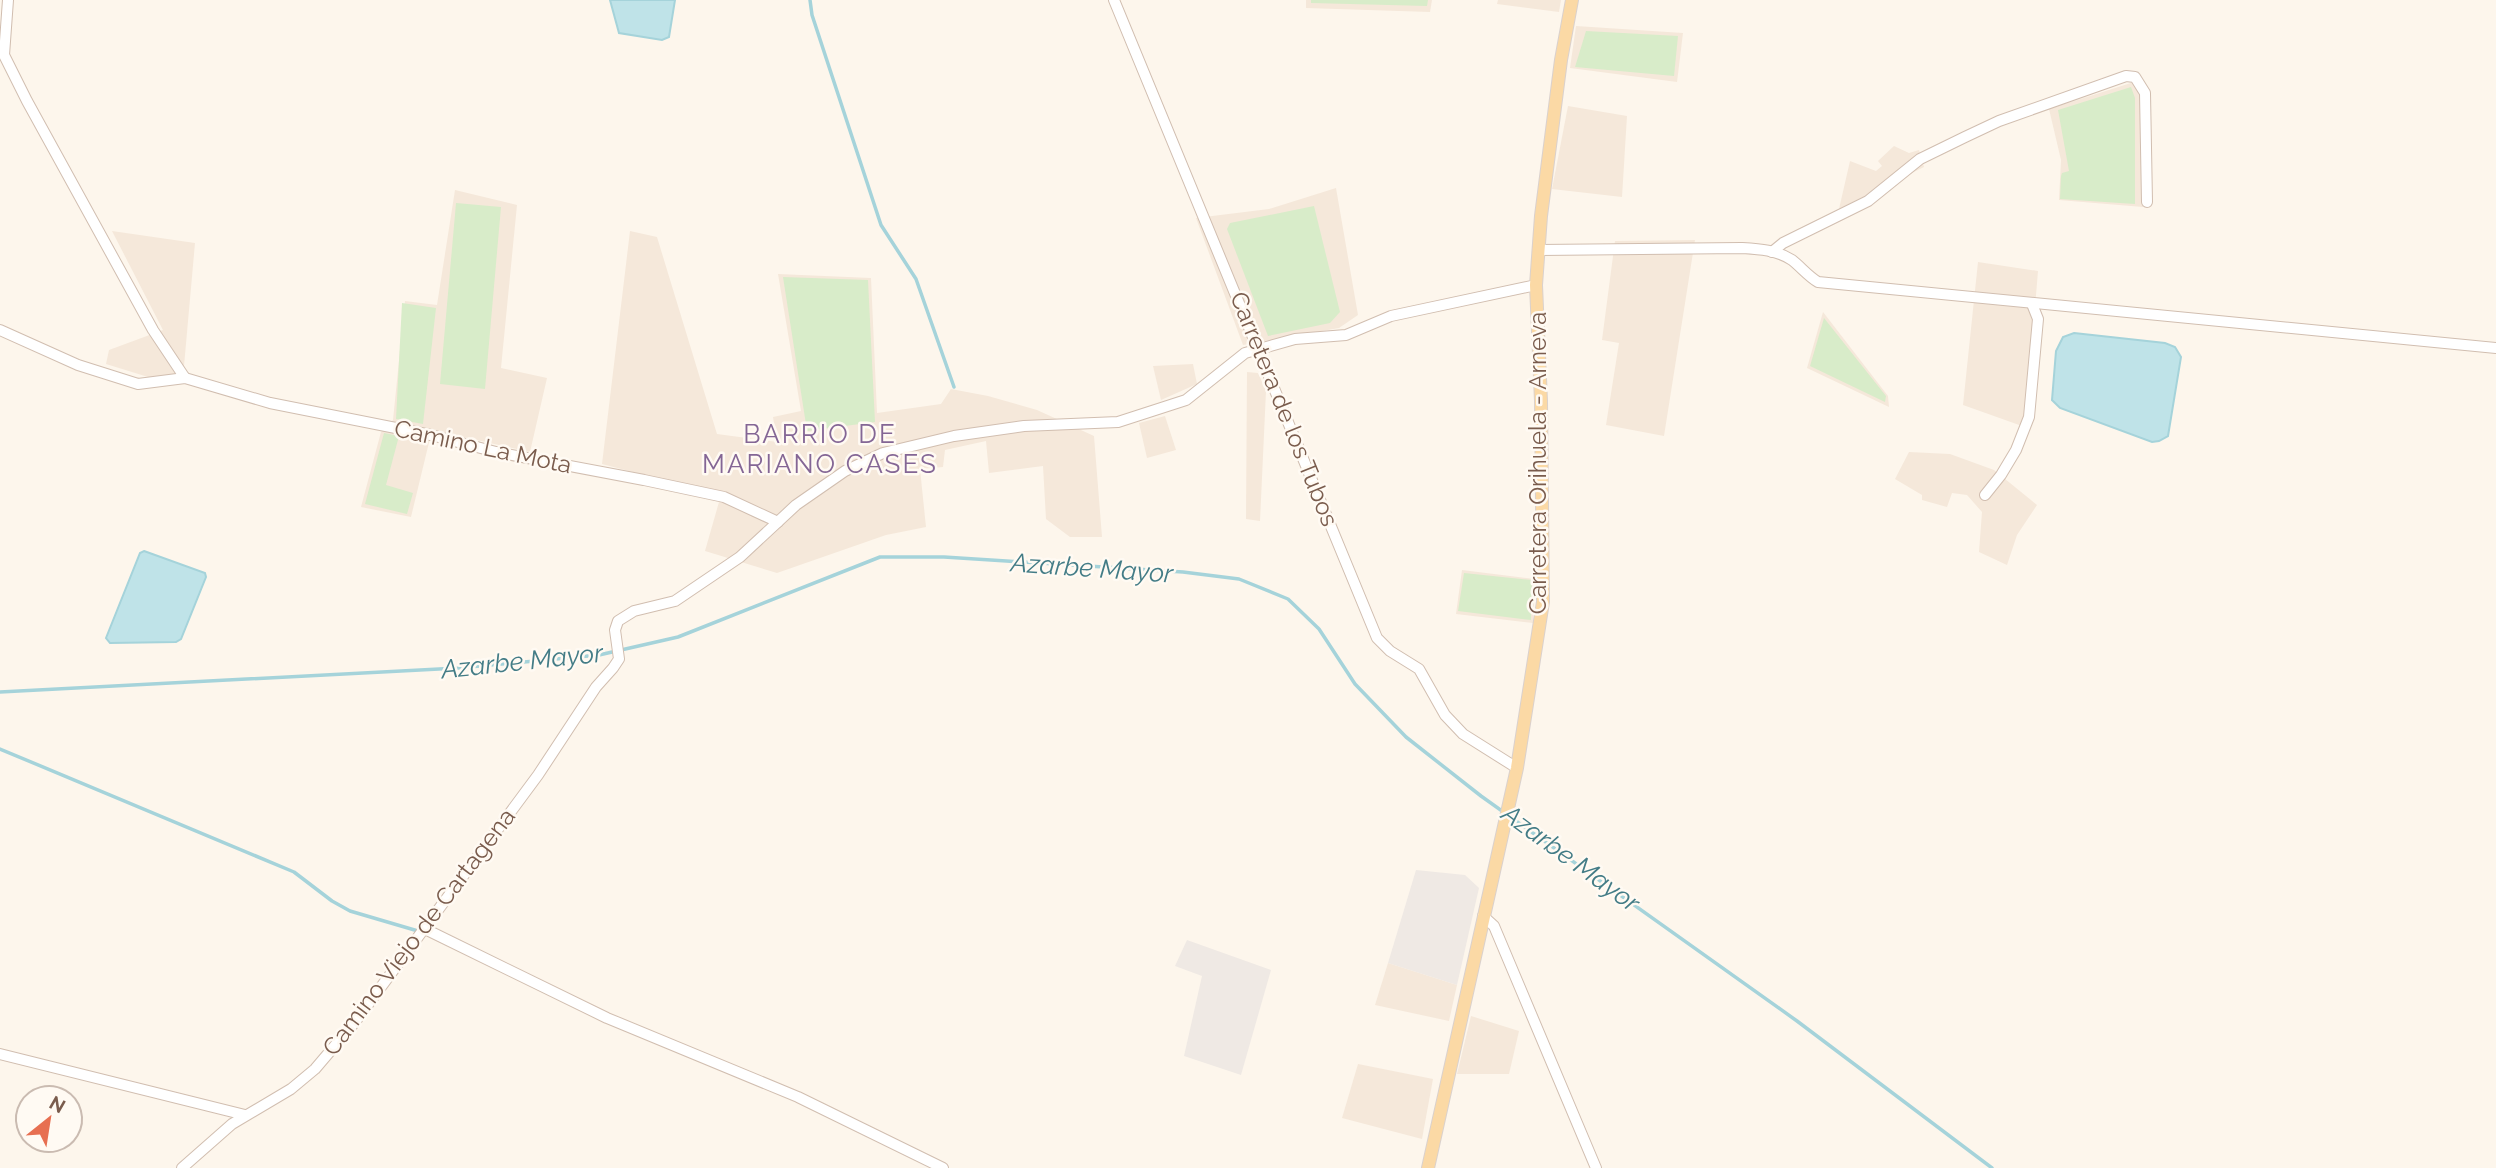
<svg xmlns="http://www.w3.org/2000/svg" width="2496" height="1168" viewBox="0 0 2496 1168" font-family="Raleway,sans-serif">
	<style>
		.residential { fill: #f5e8da }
		.industrial { fill: #efe9e4 }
		.green { fill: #d8ecc9 }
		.water { fill: #bfe3e8; stroke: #a5d3da; stroke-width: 2 }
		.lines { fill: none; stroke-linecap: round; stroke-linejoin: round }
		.stream { stroke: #a5d3da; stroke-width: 3.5 }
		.minor-casing { stroke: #d1beb0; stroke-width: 12 }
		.major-casing { stroke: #dad1cd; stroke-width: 14 }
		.minor { stroke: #fff; stroke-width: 10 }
		.major { stroke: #fbd9a5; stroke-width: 12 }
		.labels { text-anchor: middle; stroke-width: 5; stroke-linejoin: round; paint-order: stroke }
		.street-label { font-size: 24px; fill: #7a5c4d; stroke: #fffaf3 }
		.neighbourhood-label { font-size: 26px; letter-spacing: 2px; fill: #846695; stroke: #fffaf3 }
		.water-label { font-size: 26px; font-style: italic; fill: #437c86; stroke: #fffaf3 }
	</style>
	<rect width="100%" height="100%" fill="#fdf6ec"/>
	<g class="residential">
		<path d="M1306,0H1432L1430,12L1306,8Z"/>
		<path d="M1498,0H1561L1559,12L1497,4Z"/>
		<path d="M1576,26L1683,33L1677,82L1570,68Z"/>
		<path d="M2134,82L2140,95L2143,207L2059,200L2061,160L2049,109Z"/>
		<path d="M1568,106L1627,116L1622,197L1552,189Z"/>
		<path d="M1894,146L1909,153L1919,150L1924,167L1839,209L1850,161L1876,171L1882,166L1878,161Z"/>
		<path d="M1336,188L1358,315L1339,328L1243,345L1196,218L1269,209Z"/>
		<path d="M455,190L517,205L501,368L547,378L530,452L432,430L411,517L361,507L381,432L393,420L405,301L437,305Z"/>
		<path d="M112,231L195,243L184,366L174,385L106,364L109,350L163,330Z"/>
		<path d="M630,231L657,237L717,434L777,442L773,417L801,411L778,274L871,278L877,413L941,404L951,389L988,396L1037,410L1094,436L1102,537H1070L1046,519L1043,466L989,473L986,441L945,450L943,467L920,469L926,527L886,535L777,573L705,551L721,495L602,464Z"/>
		<path d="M1695,240L1664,436L1606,425L1619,343L1602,340L1615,241Z"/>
		<path d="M1978,262L2038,271L2026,417L2022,426L1963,405Z"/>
		<path d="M1823,312L1888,396L1889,407L1807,368Z"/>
		<path d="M1193,364L1197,384L1161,400L1153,366Z"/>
		<path d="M1247,372L1258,373L1266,391L1260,521L1246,519Z"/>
		<path d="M1165,416L1176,450L1147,458L1139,423Z"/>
		<path d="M1909,452L1950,454L1994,470L2037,505L2017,535L2007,565L1979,552L1982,512L1967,495L1952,493L1947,507L1922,500V495L1895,479Z"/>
		<path d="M1462,570L1535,579L1533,623L1456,614Z"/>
		<path d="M1388,963L1457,985L1449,1021L1375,1005Z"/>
		<path d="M1471,1016L1519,1031L1509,1074H1457Z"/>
		<path d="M1358,1064L1433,1079L1422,1139L1342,1118Z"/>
	</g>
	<g class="industrial">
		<path d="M1416,870L1465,875L1479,888L1457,985L1388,963Z"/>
		<path d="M1187,940L1271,970L1241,1075L1184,1056L1202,976L1175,966Z"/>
	</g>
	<g class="green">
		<path d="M1311,0H1428L1427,6L1311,3Z"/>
		<path d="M1586,31L1678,36L1674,76L1575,67Z"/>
		<path d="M2131,87L2135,98V204L2060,199L2061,176L2062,173L2069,171L2058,110Z"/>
		<path d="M456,203L501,207L485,389L440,384Z"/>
		<path d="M1314,206L1340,312L1330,323L1268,336L1227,229L1230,223Z"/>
		<path d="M783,277L868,280L875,422L807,431Z"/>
		<path d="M402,303L436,308L423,424L396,419Z"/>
		<path d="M1824,318L1886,396L1885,402L1810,366Z"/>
		<path d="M384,433L399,436L386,485L413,493L407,514L365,504Z"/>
		<path d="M1464,573L1532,580L1531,620L1458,611Z"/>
	</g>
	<g class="water">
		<path d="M610,0H675L669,37L662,40L619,33Z"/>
		<path d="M2074,333L2165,343L2175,347L2181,357L2168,436L2159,441L2152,442L2060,408L2052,400L2056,351L2063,337Z"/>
		<path d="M144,551L205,573L206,577L181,639L176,642L110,643L106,638L140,553Z"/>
	</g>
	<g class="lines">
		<g class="stream">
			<path d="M810,0L812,15L881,225L916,279L954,387"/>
			<path d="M0,692L458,668L599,655L678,637L880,557H944L1183,572L1239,579L1288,599L1319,629L1355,684L1406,737L1481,796L1797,1021L1992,1168"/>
			<path d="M0,749L294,872L332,901L350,911L418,931"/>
		</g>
		<defs>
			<g id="minor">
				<path d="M8,0L4,55L27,101L153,330L185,378"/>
				<path d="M1114,0L1377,638L1390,651L1419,669L1445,715L1463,734L1517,768"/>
				<path d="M1539,250L1742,248C1759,249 1777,250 1792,260C1801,267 1808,276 1818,282L2496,348"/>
				<path d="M1772,252L1783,243L1868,201L1920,159L1965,137L1999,121L2126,76L2135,77L2145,93L2147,202"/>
				<path d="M0,330L78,365L138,384L185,378L270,403L431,435L496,452L644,480L724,497L778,522"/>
				<path d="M1985,495L2001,475L2016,450L2029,417L2038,319L2032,304"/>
				<path d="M1483,916L1494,926L1596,1168"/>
				<path d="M425,929L607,1018L798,1097L943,1168"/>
				<path d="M0,1054L245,1115"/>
				<path d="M182,1168L232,1124L291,1089L315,1069L355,1022L538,775L596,687L613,668L619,659L615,630L618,621L634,611L675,601L740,557L796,505L845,471L883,453L954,436L1024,426L1118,422L1186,400L1245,353L1295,339L1346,335L1391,316L1536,285"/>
			</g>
			<path id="major" d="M1428,1168L1517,768L1543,602L1541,401L1536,285L1541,216L1561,60L1572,0"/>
		</defs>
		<use href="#minor" class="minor-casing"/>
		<use href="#major" class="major-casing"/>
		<use href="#minor" class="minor"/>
		<use href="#major" class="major"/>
	</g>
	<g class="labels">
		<g class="street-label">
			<text transform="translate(1284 409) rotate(68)" y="8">Carretera de los Tubos</text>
			<text transform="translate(483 447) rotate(12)" y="8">Camino La Mota</text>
			<text transform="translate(1538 463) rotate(-90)" y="8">Carretera Orihuela - Arneva</text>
			<text transform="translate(419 932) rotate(-53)" y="8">Camino Viejo de Cartagena</text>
		</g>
		<g class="neighbourhood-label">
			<text x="820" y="443">BARRIO DE<tspan x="820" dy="30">MARIANO CASES</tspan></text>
		</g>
		<g class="water-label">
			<text transform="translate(1092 568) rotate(4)" y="9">Azarbe Mayor</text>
			<text transform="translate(522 661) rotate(-6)" y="9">Azarbe Mayor</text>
			<text transform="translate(1571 858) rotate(36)" y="9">Azarbe Mayor</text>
		</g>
	</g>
	<g transform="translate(49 1119) rotate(30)"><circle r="33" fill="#fffaf3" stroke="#cabbb1" stroke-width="2"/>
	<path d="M0-5L12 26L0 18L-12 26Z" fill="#e76f51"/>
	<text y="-10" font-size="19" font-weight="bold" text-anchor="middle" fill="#7a5c4d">N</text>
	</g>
</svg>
